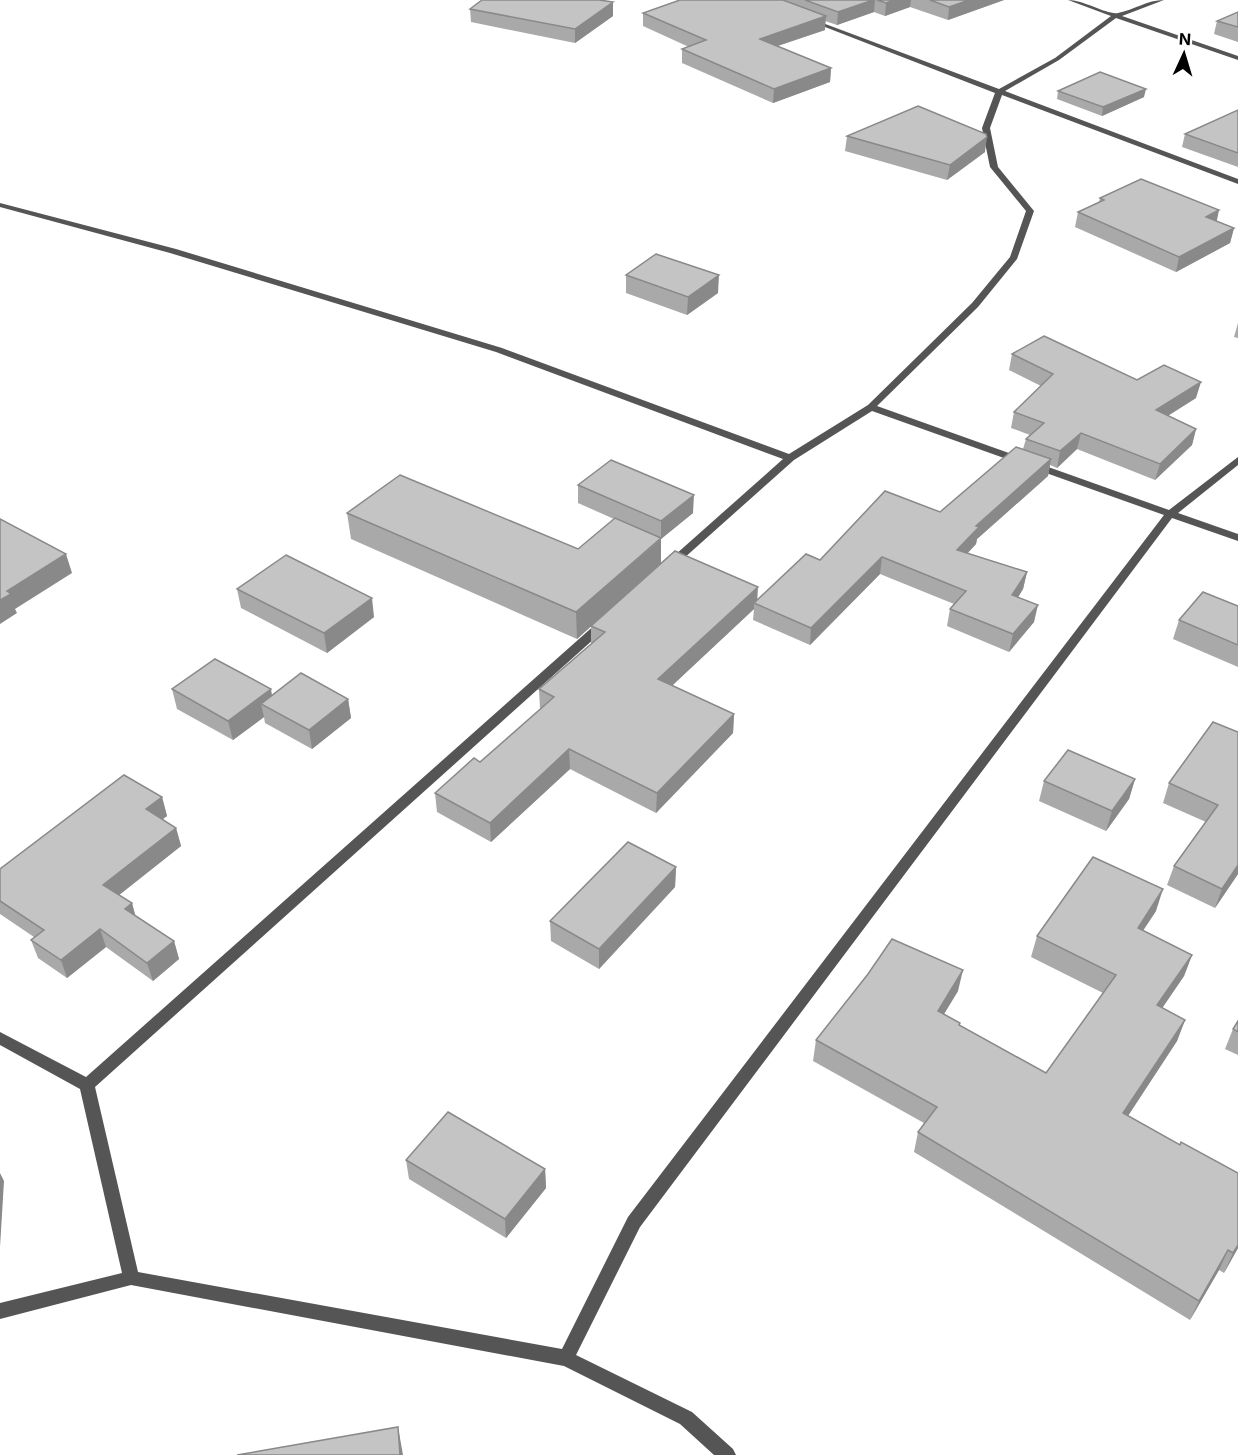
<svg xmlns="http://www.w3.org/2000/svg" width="1238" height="1455" viewBox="0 0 1238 1455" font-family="Inter,sans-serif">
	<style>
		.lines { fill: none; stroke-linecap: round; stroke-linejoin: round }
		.street { fill: #555; fill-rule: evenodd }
		.wall { fill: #a9a9a9 }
		.shaded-wall { fill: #898989 }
		.building { fill: #c4c4c4; stroke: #898989; stroke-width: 1.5 }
	</style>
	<rect width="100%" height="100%" fill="#fff"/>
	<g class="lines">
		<path class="street" d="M1068,0C1084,0 1107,15 1118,13C1134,10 1147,0 1164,0L1122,16L1238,56V60L1116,18L1059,60L1005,91L1238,179V184L1002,95L990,128L998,167L1034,211L1017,259L978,307L877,406L1169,510L1238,457V465L1178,513L1238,534V541L1172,518L640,1227L576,1355L692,1412L733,1449L736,1455H714L680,1424L564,1366L131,1285L0,1319V1303L122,1273L80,1089L0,1045V1032L86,1077L597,623H605L607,626L605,629L95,1087L138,1272L562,1349L628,1217L1164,515L872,411L794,460L674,567H666L665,565L666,563L783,459L496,352L170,253L0,207V203L176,249L502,348L789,454L868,405L972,303L1010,257L1026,211L990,167L982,128L995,93L807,20L812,19L999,89L1055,58L1111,16Z"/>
	</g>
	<g class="wall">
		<path d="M680,0H1004L948,20L910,7L885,16L874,12L837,25L825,21V30L778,46L831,68L830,82L773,103L682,63V49L689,47L643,26V13Z"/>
		<path d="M470,9L613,16L575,43L471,22Z"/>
		<path d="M1238,12V42L1214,34L1217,21Z"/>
		<path d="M1058,91L1144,97L1102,116L1057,99Z"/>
		<path d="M1238,110V167L1182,147L1185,134Z"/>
		<path d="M847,136L985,152L947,180L845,151Z"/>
		<path d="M1100,198L1217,221L1234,228L1230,243L1176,272L1075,227L1078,212L1099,202Z"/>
		<path d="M626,275L718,293L687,315L626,293Z"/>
		<path d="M1238,323V338L1234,337Z"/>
		<path d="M1012,354L1137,380L1196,398L1168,416L1196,429L1192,445L1155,480L1077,449L1057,468L1050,465L1048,476L977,539L976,544L968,553L1027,572L1023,589L1018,597L1034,622L1009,652L947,626L950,609L954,604L880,574L810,645L753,620L754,609L672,685L734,714L733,733L656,813L570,769L491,842L437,812L435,793L480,762L540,709L539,689L591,644V626L577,639L351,539L347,513L578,549L614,519L578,503V485L693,513L661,539V564L757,599L820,560L940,512L1023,449L1026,439L1030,435L1011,428L1014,412L1041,386L1009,370Z"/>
		<path d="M237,589L374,617L327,653L241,608Z"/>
		<path d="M1238,606V667L1173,639L1179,620Z"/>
		<path d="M172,689L272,695L348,699L351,718L312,749L265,723L264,717L233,740L177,709Z"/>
		<path d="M1213,722L1238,874L1215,908L1167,885L1174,866L1206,822L1163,803L1169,783Z"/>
		<path d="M1135,779L1129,799L1106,831L1039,801L1044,781Z"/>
		<path d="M162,797L167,816L162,819L176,828L181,846L119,895L132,903L135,915L174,941L179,959L153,981L106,947L67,978L38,958L31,940L34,937L0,914V869Z"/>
		<path d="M676,867L675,887L599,969L551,941L550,921Z"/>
		<path d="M1156,911L1143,930L1192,955L1184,976L1162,1008L1185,1020L1177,1041L1128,1116L1238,1248L1224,1273L1219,1270L1190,1320L914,1152L918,1132L924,1123L813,1061L816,1040L958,991L944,1014L960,1023V1026L1046,1073L1103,993L1031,957L1037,936Z"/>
		<path d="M1238,1021V1055L1225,1049L1233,1029Z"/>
		<path d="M406,1160L545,1169L546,1188L506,1238L409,1179Z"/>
	</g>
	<g class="shaded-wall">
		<path d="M873,0H875L874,12L837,25L838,12Z"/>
		<path d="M894,0H911L910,7L885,16L886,3Z"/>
		<path d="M969,0H1004L948,20L949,7Z"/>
		<path d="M613,2V16L575,43V29Z"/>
		<path d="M826,16L825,30L759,52L760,39Z"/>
		<path d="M831,68L830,82L773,103L774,89Z"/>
		<path d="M1146,89L1144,97L1102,116L1103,107Z"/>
		<path d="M987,137L985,152L947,180L950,165Z"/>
		<path d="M1219,210L1216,225L1206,217Z"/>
		<path d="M1234,228L1230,243L1176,272L1179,257Z"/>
		<path d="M719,275L718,293L687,315L688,297Z"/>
		<path d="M1201,382L1196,398L1151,426L1156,410Z"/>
		<path d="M1196,429L1192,445L1155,480L1160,464Z"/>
		<path d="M1081,433L1077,449L1057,468L1060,451Z"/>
		<path d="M1051,459L1048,476L977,539L976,544L954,567L957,550L976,526Z"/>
		<path d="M694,495L693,513L661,539V564L577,639L576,612L661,539V521Z"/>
		<path d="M66,554L72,573L15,609L17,613L0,624V600L7,591Z"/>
		<path d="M882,557L880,574L810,645L811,628Z"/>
		<path d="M1027,572L1023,589L1009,612L1012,595Z"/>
		<path d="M758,587L757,604L754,603V609L658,699V679Z"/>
		<path d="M372,598L374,617L327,653L324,633Z"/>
		<path d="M1038,605L1034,622L1009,652L1013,634Z"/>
		<path d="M271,689L274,708L261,704L264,717L233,740L228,721Z"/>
		<path d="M348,699L351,718L312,749L309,730Z"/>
		<path d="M734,714L733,733L656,813L657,793Z"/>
		<path d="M569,749L570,769L491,842L490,823Z"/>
		<path d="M1135,779L1129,799L1106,831L1112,811Z"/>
		<path d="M162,797L167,816L151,828L146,809Z"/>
		<path d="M176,828L181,846L109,903L103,885Z"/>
		<path d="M1238,865V874L1215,908L1222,889Z"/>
		<path d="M676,867L675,887L599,969V949Z"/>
		<path d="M1163,889L1156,911L1131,949L1138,928Z"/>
		<path d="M132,903L137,922L125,909Z"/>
		<path d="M100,929L106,947L67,978L61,960Z"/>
		<path d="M174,941L179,959L153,981L147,963Z"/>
		<path d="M1192,955L1184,976L1150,1026L1157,1005Z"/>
		<path d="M963,970L958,991L933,1032L938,1011Z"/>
		<path d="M1185,1020L1177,1041L1116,1134L1123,1113Z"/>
		<path d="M545,1169L546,1188L506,1238L505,1219Z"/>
		<path d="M0,1173L4,1181L0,1247Z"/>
		<path d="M1238,1245V1248L1224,1273L1233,1253Z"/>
		<path d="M1228,1250L1219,1270L1190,1320L1199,1301Z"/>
		<path d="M398,1427L403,1455H400Z"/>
	</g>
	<g class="building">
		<path d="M482,0H599L613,2L575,29L470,9Z"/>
		<path d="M680,0H783L826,16L760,39L831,68L774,89L682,49L706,40L643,13Z"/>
		<path d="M805,0H873L838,12Z"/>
		<path d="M877,0H894L886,3Z"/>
		<path d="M930,0H969L949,7Z"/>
		<path d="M1238,12V27L1217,21Z"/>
		<path d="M1100,72L1146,89L1103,107L1058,91Z"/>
		<path d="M918,106L986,134L987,137L950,165L847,136Z"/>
		<path d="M1238,110V153L1185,134Z"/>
		<path d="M1141,179L1219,210L1206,217L1234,228L1179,257L1078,212L1104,200L1100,198Z"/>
		<path d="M656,254L719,275L688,297L626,275Z"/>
		<path d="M1044,336L1137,380L1164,365L1201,382L1156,410L1196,429L1160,464L1081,433L1060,451L1026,439L1044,423L1014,412L1053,374L1012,354Z"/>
		<path d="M1016,447L1051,459L976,526L979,527L957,550L1027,572L1012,595L1038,605L1013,634L950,609L966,591L882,557L811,628L754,603L806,554L820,560L885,491L940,512Z"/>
		<path d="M611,460L694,495L661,521L578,485Z"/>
		<path d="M400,475L578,549L615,518L661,538L576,612L347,513Z"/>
		<path d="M0,519L66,554L7,591L11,594L0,600Z"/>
		<path d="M675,551L758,587L658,679L734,714L657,793L569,749L490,823L435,793L474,758L480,762L554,697L539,689L605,632L591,626Z"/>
		<path d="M286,555L372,598L324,633L237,589Z"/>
		<path d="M1203,592L1238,606V645L1179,620Z"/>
		<path d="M215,659L271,689L228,721L172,689Z"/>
		<path d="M301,673L348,699L309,730L261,704Z"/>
		<path d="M1213,722L1238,732V865L1222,889L1174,866L1218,805L1169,783Z"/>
		<path d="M1068,750L1135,779L1112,811L1044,781Z"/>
		<path d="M124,775L162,797L146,809L176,828L103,885L132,903L125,909L174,941L147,963L100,929L61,960L31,940L44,930L0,901V869Z"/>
		<path d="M628,842L676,867L599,949L550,921Z"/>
		<path d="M1093,857L1163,889L1138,928L1192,955L1157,1005L1185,1020L1123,1113L1180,1145L1181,1142L1238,1173V1245L1233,1253L1228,1250L1199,1301L918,1132L937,1107L816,1040L868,974L892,939L963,970L938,1011L960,1023L959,1025L1046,1073L1116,975L1037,936Z"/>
		<path d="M1238,1021V1032L1233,1029Z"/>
		<path d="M448,1112L545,1169L505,1219L406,1160Z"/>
		<path d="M398,1427L400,1455H237Z"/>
	</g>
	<g transform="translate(1184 54) rotate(4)" stroke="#ffffff" stroke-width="4.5" paint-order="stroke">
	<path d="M0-4.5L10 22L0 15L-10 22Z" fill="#000000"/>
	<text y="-9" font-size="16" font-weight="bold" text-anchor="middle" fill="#000000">N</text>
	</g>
</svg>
